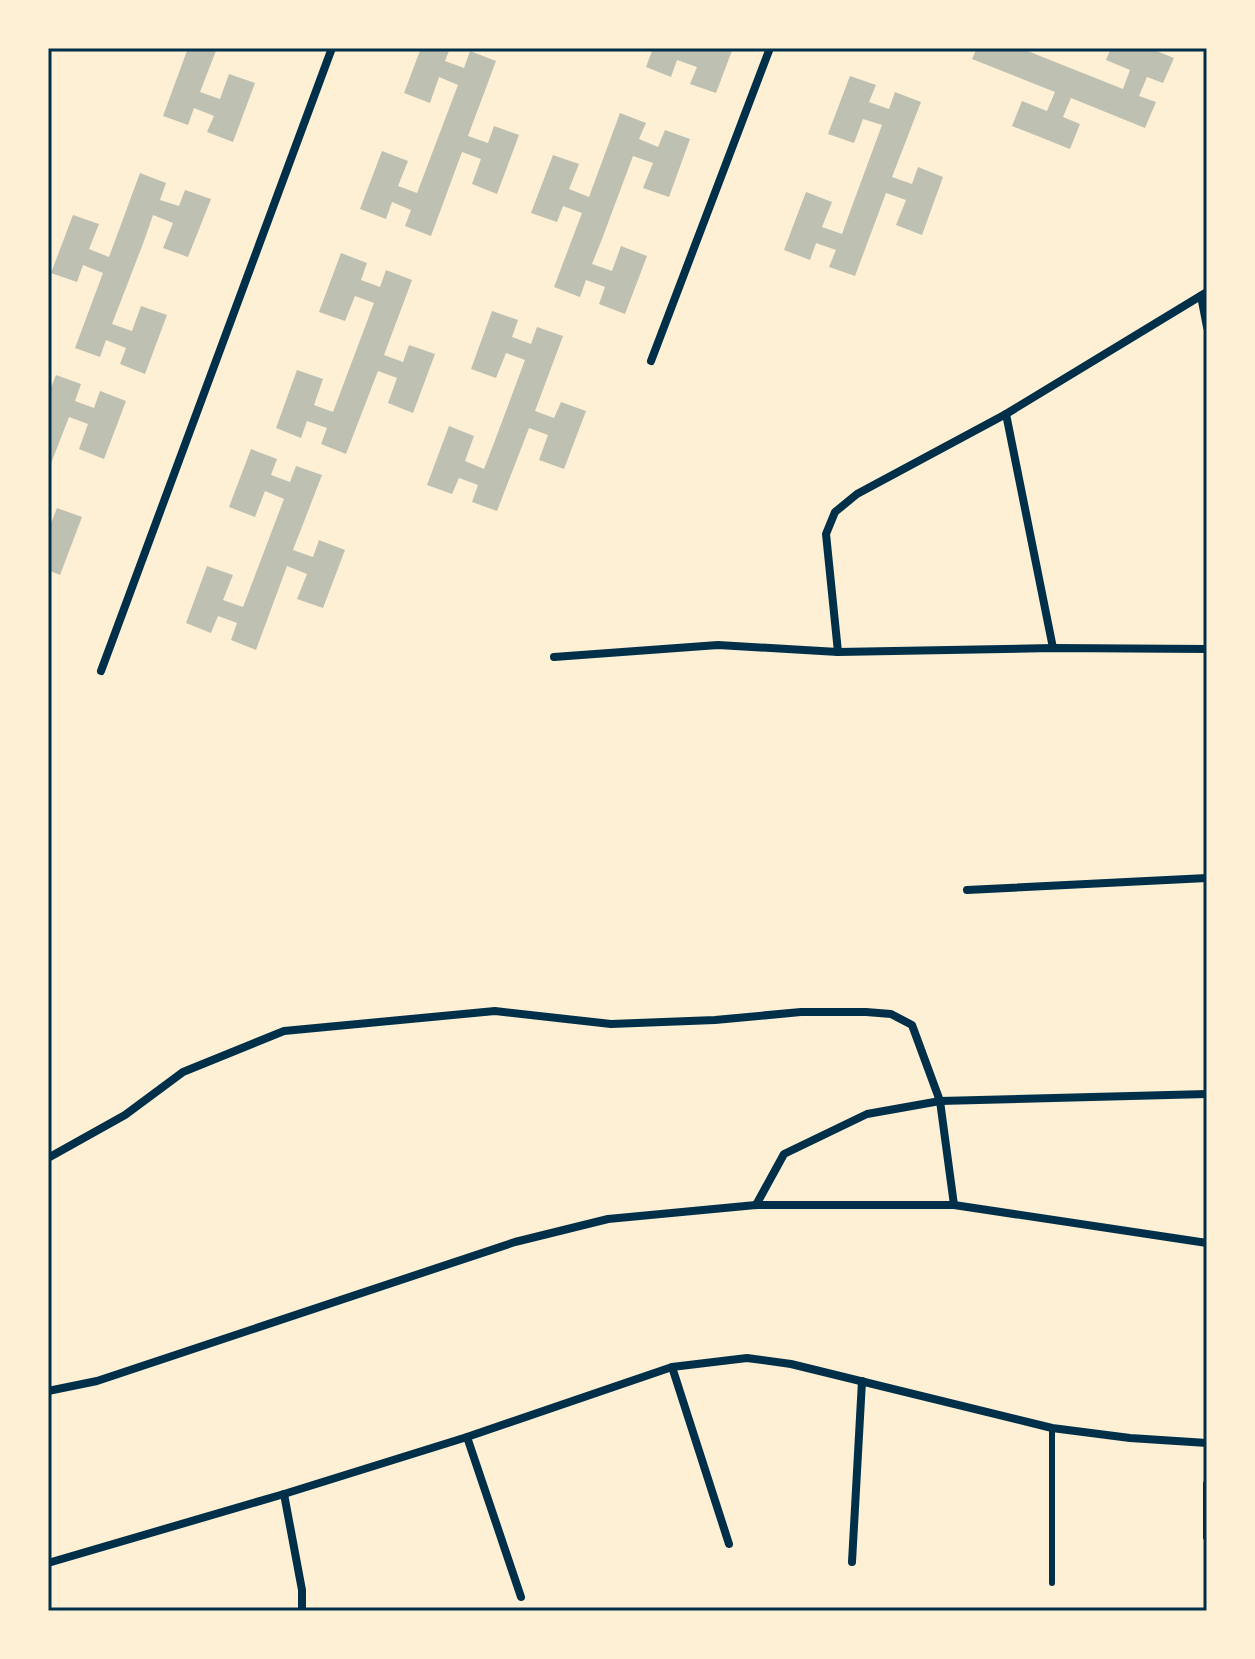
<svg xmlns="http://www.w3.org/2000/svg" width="1255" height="1659" viewBox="0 0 1255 1659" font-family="'Open Sans',sans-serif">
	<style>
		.building { fill: #bec0b2 }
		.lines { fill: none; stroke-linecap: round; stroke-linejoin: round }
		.service { stroke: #003049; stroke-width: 6 }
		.minor { stroke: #003049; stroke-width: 8 }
		.neatline { fill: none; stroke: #003049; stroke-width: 3 }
	</style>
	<rect width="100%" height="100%" fill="#fdf0d5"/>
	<g class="building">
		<path d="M188,48H217L200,92L220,99L229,74L255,83L233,142L207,132L214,116L194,108L188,125L163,116Z"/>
		<path d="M421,48H450L445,61L464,68L470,51L496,61L468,136L488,143L494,126L519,135L497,194L472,184L481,159L462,152L431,236L405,226L411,210L392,202L386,219L360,209L382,151L408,161L398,186L417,193L458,85L439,77L430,103L404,93Z"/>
		<path d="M653,48H695L703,51L704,48H733L716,93L690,84L697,67L677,60L671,77L646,67Z"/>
		<path d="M977,48H1020L1123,89L1130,70L1106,60L1111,48H1149L1174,58L1163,83L1147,77L1139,96L1156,102L1145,128L1071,98L1063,117L1080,124L1070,149L1012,126L1022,101L1047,111L1055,92L972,59Z"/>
		<path d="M850,76L876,85L869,102L889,109L895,92L921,102L892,177L912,184L918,167L943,177L922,235L896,225L906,200L886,193L855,276L829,267L836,250L816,243L810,260L784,250L806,192L832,202L822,227L842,234L851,209L882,125L863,119L854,143L828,134Z"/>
		<path d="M620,113L646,123L639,139L658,147L665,130L690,139L669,197L643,188L653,163L633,156L602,239L592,264L612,271L621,246L647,256L625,314L599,304L605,287L586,280L580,297L554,287L582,213L563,206L557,222L531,213L553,155L579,164L569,189L589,197Z"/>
		<path d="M140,173L166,183L160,200L179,206L185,190L211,199L188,257L163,248L173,223L153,215L144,241L112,324L132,331L141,306L167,315L145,374L120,364L126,348L106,340L100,357L75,348L103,273L83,265L77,282L51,273L73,215L99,224L89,249L109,257Z"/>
		<path d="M341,253L367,263L361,280L380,287L386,270L412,280L384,355L403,362L409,345L435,354L413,413L388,403L397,378L378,371L346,454L321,444L327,428L307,421L301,438L276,428L297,370L323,379L314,405L333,412L374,303L355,296L345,321L319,312Z"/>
		<path d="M492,311L518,320L512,337L531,344L537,327L563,336L535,411L554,418L561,402L586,411L564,469L539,460L548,435L529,428L497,511L472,502L478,485L459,478L452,494L427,485L449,426L474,436L465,461L484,469L494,443L525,360L506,353L496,378L471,369Z"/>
		<path d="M56,375L81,384L75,401L94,408L100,391L126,401L104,459L79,449L88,424L69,417L48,471V395Z"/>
		<path d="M251,449L277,459L271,475L290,482L296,466L322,475L293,550L313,557L319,540L345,550L323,608L297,599L307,574L287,566L256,650L231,640L237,623L218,616L211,633L186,623L207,566L233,575L223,600L243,607L284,499L265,491L255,517L229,507Z"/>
		<path d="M57,508L82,517L60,575L48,570V531Z"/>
	</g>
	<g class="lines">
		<path class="service" d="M1052,1428V1583"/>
		<g class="minor">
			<path d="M1201,296L1207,327"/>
			<path d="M651,361L770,48"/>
			<path d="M1006,414L1053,648"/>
			<path d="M838,652L826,534L835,512L857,494L1006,414L1207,292"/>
			<path d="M554,657L718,645L838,652L1053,648L1207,649"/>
			<path d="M101,671L332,48"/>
			<path d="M967,890L1207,878"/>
			<path d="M48,1158L125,1115L183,1072L284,1031L495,1011L611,1024L715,1020L801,1012H866L891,1014L912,1025L940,1101L954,1205"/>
			<path d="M756,1205L784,1154L867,1114L940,1101L1207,1094"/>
			<path d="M672,1367L729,1544"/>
			<path d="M48,1391L97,1381L515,1242L608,1219L756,1205H954L1207,1243"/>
			<path d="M467,1437L521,1597"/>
			<path d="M1207,1484V1537"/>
			<path d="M284,1494L302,1590V1611"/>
			<path d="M852,1562L862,1381"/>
			<path d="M48,1563L284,1494L467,1437L672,1367L747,1358L791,1364L1052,1428L1130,1438L1207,1443"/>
		</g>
	</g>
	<rect width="1255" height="1659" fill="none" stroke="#fdf0d5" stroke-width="100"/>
	<rect x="50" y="50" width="1155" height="1559" class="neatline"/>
</svg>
